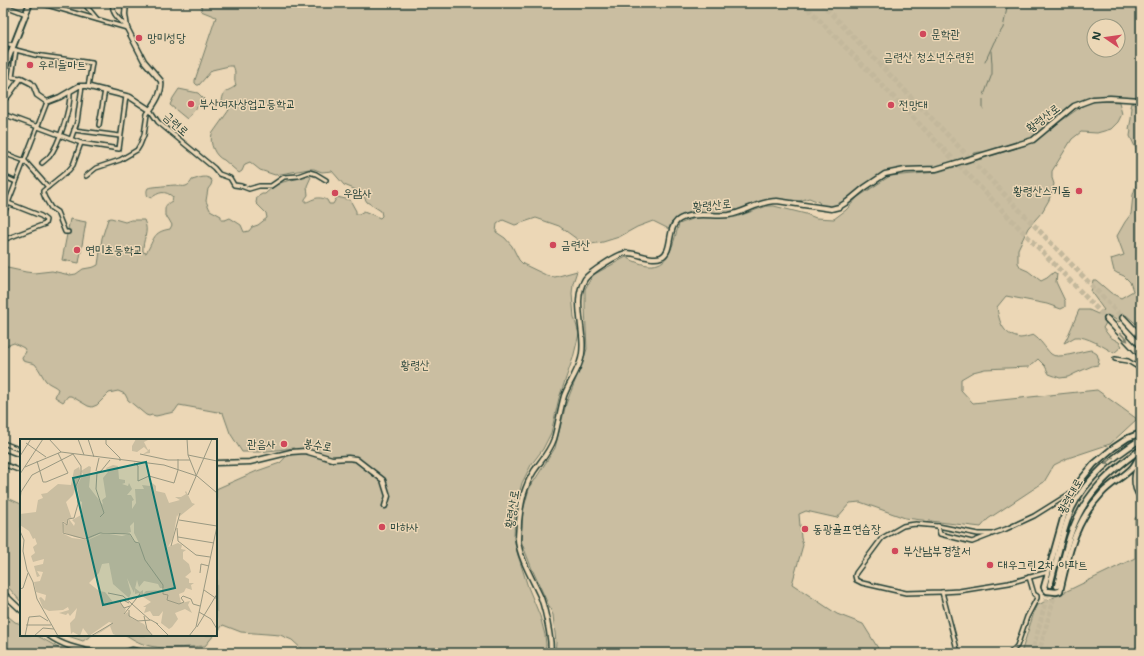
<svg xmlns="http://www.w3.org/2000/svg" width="1144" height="656" viewBox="0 0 1144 656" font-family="'Shantell Sans','Poor Story',sans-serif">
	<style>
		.green { fill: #cabea1; stroke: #747e6a; fill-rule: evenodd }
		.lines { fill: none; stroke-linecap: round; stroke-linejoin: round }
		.stream { stroke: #697563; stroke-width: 1 }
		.secondary-tunnel { stroke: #c3b89c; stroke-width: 4.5; stroke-dasharray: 4.5 2; stroke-linecap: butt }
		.trunk-tunnel { stroke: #c3b89c; stroke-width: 5; stroke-dasharray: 5 2.5; stroke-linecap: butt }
		.minor-casing { stroke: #1f3d34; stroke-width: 6 }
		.tertiary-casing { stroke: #1f3d34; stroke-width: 7 }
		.secondary-casing { stroke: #1f3d34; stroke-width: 8 }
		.trunk-casing { stroke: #1f3d34; stroke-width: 8 }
		.minor { stroke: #ecd7b6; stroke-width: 3 }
		.tertiary { stroke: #ecd7b6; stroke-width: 4 }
		.secondary { stroke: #ecd7b6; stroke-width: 4.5 }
		.trunk { stroke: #ecd7b6; stroke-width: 5 }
		.oneway { fill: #7b826e }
		.poi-dot { fill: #d1495b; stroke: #ecd7b6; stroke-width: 1.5 }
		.labels { text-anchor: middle; stroke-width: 3; stroke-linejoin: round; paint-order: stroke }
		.poi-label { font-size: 12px; fill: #1f3d34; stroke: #ecd7b6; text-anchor: start }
		.park-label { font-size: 12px; fill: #304a3f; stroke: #ecd7b6 }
		.street-label { font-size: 12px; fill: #1f3d34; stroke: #ecd7b6 }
		.inset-road { fill: none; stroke: #9a9982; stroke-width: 1 }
		.view { fill: #0f766e; fill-opacity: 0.15; stroke: #0f766e; stroke-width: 2 }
		.inset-edge { fill: none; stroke: #1f3d34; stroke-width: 2 }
	</style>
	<rect width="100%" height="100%" fill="#ecd7b6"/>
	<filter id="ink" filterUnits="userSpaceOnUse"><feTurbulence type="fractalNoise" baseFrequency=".025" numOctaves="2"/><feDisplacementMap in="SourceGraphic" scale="8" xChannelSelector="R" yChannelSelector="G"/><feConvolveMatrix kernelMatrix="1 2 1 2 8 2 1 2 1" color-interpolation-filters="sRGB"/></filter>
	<g filter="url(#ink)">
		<g class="green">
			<path d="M202,3H1141V99L1112,96L1098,97L1075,105L1033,138L986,153C979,151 973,152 968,158L937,167L891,172L839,205L829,207L820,205L819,202L809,198L796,202L771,199L765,200L737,211L729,213H702L693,211L679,216L671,223L669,229L653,221L637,227L619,237L603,242L591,244L581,242L559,226L536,218L515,225L503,220L497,224L496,232L505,238L512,246L519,260L523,264L548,276L555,277L577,271L573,283L572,294L574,317L579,334L573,358L559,398L551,433L543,449L531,465L522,483L515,509L514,538L517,552L528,587L540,616L545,635L546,645L544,653H306L292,640L280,635L241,632L223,625L216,633V489L257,471L280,463L294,448L259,452H242L230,433L223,413L179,405L174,412L156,416L152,415L149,416L146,415L128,400L125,394L118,391L109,393L97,405L92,407L88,406L71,396H68L63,402L55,397L58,389C54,385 50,385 46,381C42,376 40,370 35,364L23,361L22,357L26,352L24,348L14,343L3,347V267L26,272L34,273L52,271L70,275L76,274L83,269L94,267L98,265L102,238L108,219L111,218L125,222L131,220H144C150,233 142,239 143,252L146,253C155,239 152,232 170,229L172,225L168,218L165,216C165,208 164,205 172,201L173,197C165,190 159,192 151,198L148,197C147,194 146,191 148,188C150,187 173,185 176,185C180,186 183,187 186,186C189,185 191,182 192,180C200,178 207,174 212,181L211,185L208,189L206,201L210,210L221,216V220H225L230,218L241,225L244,232L249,231L252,227L258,225L267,218L266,213L256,203L257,197L262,194H265L275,185L283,182L308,176L311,177L307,186L308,195L305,199V202C309,202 310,200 314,199C318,197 323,198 327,200L329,204H333L337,197L350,200L356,211V214H359L364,211L380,218L382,216L381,211L367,202L362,194L354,189L344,185L332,171L322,172L314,169H309L275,175L260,170L250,162L245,164L242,171L239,173L224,160C215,157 209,143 212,134L229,110L222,102C223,88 230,92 236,85C233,79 237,72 233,66H229L212,70L199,85H197L195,83V80L216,17L201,11ZM1094,26H1118V50H1094Z"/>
			<path d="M179,89L198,93L204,99L187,119L170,105L173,98Z"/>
			<path d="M1097,101L1119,102L1122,114L1118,122L1111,129L1097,133L1081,132L1072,139L1052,171V178L1054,184L1049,200L1042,212L1028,228L1018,249V263L1021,268L1028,271L1041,281L1047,278L1054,272L1057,274L1056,282L1065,301V307L1061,309L1047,304L1006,296L997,307C999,322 1003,335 1020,338C1024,338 1029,336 1033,335C1042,341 1044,347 1051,354C1057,360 1082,351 1091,350L1097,354L1099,360L1098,365L1092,366L1076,373L1068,377L1060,378L1049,374L1045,366L1038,359L1029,367L985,369L973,372L961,379V390L973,403L1097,390L1137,419L1110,444L1068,458L1054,465L1044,482L988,519L981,527L905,518L860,502L850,503L837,518L806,511L799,514L801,538L803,545L792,584L837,614L863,624L881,653H555L556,642L553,615L532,569L521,541L523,511L529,489L555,448L566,404L581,366L587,349L585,308V289L593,275L626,257C638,264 657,271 667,257C672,251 676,233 679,224L698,217H736L767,206H774L806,214L816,218L834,219L846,210L858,197L890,176L938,172L1027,145L1085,104Z"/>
			<path d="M1131,103L1141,106V299L1139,303L1138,312L1141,317V328L1126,315L1119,322L1110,316L1103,328L1110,337L1119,342L1122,346L1114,353C1106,348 1085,335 1075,337C1073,338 1067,342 1064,343L1067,338L1079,310H1089L1098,314L1104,310L1091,292L1093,280H1096L1111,293L1121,298L1133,291L1130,282L1124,276L1117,273L1114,271L1111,259L1124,255L1117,236L1125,222L1131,214L1133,195L1136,185V149L1130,136L1131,130L1129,129L1131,119L1132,107H1130Z"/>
			<path d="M70,219L86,222L79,263L62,260Z"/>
			<path d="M3,496L21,504V602L9,588L3,584Z"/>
			<path d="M1141,513V653H1021L1036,606L1135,558V518Z"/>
			<path d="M3,612L15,622L21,624V635H36L52,644L66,653H3Z"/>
			<path d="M65,635H92L83,641Z"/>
			<path d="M126,635H214L205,646C185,647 162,651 143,644C137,642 131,638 126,635Z"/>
		</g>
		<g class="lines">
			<g class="stream">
				<path d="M985,62L994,42L1003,28L1008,3"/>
				<path d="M984,95L992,74V64L991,51"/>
				<path d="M983,109V100"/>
			</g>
			<g class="secondary-tunnel">
				<path d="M1032,653L1050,585"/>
				<path d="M1039,653L1057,586"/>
			</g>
			<g class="trunk-tunnel">
				<path d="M803,3L1107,319"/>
				<path d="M821,3L1123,318"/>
			</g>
			<defs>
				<g id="minor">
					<path d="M40,3L127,28"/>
					<path d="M86,3L87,7L97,19"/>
					<path d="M113,3C111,14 119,19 126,26"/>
					<path d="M3,5L26,14"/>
					<path d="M3,43L13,45"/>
					<path d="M12,49L35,55L92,63L88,87"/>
					<path d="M16,50L12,77L21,78"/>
					<path d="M150,110L158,122L214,168L219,174L230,178L234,185L241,186L249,189L259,186H271L284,177L298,176L309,172L316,174L326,180"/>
					<path d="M3,114L81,143"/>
					<path d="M99,125L105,90"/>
					<path d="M74,130L120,136"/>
					<path d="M71,139L77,122L82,86"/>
					<path d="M3,153L25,161L48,187"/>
					<path d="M42,163C44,161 47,159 49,157C59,145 71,107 70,92"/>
					<path d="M3,176L16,182"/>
					<path d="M86,176L96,168L120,160L137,150L140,145L144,135L147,114L150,110"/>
					<path d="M3,201L41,216L46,220L45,224L3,240"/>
					<path d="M3,216L47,102"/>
					<path d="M68,232H65L57,212L51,208L45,198L43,193V191L69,170L73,165L81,143L119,149L126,96"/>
					<path d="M1115,359L1128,361L1141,369"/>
					<path d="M3,443L21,450"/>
					<path d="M3,464L21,471"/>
					<path d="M938,526L940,534L972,542L990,535"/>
					<path d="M1048,572L1009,583L959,591L942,592L906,593L862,583L856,580L855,576L856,573L882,538L903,526L908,525L916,524L938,526L978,534H992L1006,529L1034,516L1074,491"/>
					<path d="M942,592L958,653"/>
					<path d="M1010,653L1017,646L1027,617L1037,598V596L1034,594L1029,577"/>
				</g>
				<g id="tertiary">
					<path d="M3,100L8,96L21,78L31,83L34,87L37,95L47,102L60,97L79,86H86L130,97L150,110C156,102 163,91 161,81L144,61L127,28L125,14L126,3"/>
					<path d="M3,448L21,455"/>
					<path d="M216,463L250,462L291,452L305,451L332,459L348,458L356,459L383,480L388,496L385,506"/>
					<path d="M3,593L21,610"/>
					<path d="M48,635C63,646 78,649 96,653"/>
					<path d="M123,653L132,650L149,653"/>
					<path d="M550,653C552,646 550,639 549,631C547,620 545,609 541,598C534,582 519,557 518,540C518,534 519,527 519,521C521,502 524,487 534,471C541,461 550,451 554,439C558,425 560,410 564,396C568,385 576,374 580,362C589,337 570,303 585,279C590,272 619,253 627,253C638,253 651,261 661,257C673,252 667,230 677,221C689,211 714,217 729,215C746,212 759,201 777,201L831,209L839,207L847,202L864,188L885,174L905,170L936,169L1033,140L1074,106L1093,99L1110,98L1141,100"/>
				</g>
				<g id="secondary">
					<path d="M3,72L30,3"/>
					<path d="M1141,433L1128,438L1113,448L1094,464L1080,481L1070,498L1066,508L1044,587L1047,591L1056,592L1060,591C1069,553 1074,523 1102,493C1111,483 1124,477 1133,467C1136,463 1138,458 1141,454"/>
					<path d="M1050,585C1057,560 1062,531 1072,508C1087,477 1113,457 1141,439"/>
					<path d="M1057,586C1062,567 1065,548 1072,530C1086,492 1110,472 1141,449"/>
				</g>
				<g id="trunk">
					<path d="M1123,318L1141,337"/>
					<path d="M1107,319L1141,355"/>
					<path d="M1141,460C1134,472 1132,486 1141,497"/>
				</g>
			</defs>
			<use href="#minor" class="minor-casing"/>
			<use href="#tertiary" class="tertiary-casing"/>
			<use href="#secondary" class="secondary-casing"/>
			<use href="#trunk" class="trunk-casing"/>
			<use href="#minor" class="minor"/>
			<use href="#tertiary" class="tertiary"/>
			<use href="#secondary" class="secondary"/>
			<use href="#trunk" class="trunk"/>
		</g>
		<defs><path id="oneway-solid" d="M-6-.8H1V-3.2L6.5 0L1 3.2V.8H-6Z"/></defs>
		<g class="oneway">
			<use href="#oneway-solid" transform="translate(1124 337) rotate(47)"/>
			<use href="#oneway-solid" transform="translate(1109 461) rotate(141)"/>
		</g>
	</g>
	<g class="poi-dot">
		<circle cx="923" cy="34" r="4"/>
		<circle cx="139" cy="38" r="4"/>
		<circle cx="30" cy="65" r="4"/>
		<circle cx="191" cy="104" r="4"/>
		<circle cx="891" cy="105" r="4"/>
		<circle cx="1079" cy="191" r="4"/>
		<circle cx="335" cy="193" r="4"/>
		<circle cx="553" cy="245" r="4"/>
		<circle cx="77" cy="250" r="4"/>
		<circle cx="284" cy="444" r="4"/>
		<circle cx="382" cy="527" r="4"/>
		<circle cx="805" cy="529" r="4"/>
		<circle cx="895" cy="551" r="4"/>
		<circle cx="990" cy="565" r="4"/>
	</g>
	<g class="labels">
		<g class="poi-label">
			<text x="931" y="38">문학관</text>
			<text x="147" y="42">망미성당</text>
			<text x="38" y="69">우리들마트</text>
			<text x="199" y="108">부산여자상업고등학교</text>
			<text x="899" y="109">전망대</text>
			<text x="1071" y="195" text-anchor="end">황령산스키돔</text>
			<text x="343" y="197">우암사</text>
			<text x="561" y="249">금련산</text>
			<text x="85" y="254">연미초등학교</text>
			<text x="276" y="448" text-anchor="end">관음사</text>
			<text x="390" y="531">마하사</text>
			<text x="813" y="533">동광골프연습장</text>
			<text x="903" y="555">부산남부경찰서</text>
			<text x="998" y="569">대우그린2차 아파트</text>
		</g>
		<g class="park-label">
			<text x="929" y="61">금련산 청소년수련원</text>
			<text x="415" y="369">황령산</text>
		</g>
		<g class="street-label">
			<text transform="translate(1043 118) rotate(-37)" y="4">황령산로</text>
			<text transform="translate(176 124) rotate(42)" y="4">금련로</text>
			<text transform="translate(712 205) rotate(-5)" y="4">황령산로</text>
			<text transform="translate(318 445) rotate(10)" y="4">봉수로</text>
			<text transform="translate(1070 496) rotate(-61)" y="4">황령대로</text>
			<text transform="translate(512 509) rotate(-81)" y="4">황령산로</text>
		</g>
	</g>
	<g transform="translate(20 439)">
		<rect width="197" height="197" fill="#ecd7b6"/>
		<path d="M116,0H130L124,3L128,11L130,10V14L123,15L128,12L124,8L117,13L112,12V7ZM93,26L98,27L99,40L105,41V44L102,45L108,47L109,44L112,50L107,56H111L114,61L112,62V70L116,64L115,50H124L122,46L130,47L131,43L136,47V52L145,54L149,64L160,61L155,58H161L166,55L165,53L166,52L172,64L175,65L160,77L159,74L158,78L157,76L153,99L148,108L158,104L162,106L161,110L166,111L163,113V120L169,125L171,133L165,138L169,140V144H174L171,146L172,151L166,149L164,153L159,155L161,164L170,162L168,166L172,174L165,170L155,174L158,180L152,188L149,190L141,184L143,172L139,177H133L130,172L124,174L126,168H123L131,163L122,157L118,159L119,154L115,155V149L120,153L123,151V155L126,152L143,151L144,154V149H140L138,145L124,142L119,148L117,141L114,154L107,139L111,154L109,159L93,145L89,124L82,125L79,134L69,144L79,152L85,153L93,163L98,162L106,170L104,175L108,173L111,179L124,185L132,197H98L93,195L90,187L81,193L73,197L92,184L89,183L69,197L63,189L60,197L53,193L51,195L50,184L55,179L57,169L50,177L48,174L46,176L39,174L49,171L48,168L43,171L29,172L23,169L19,159L21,158L25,162L26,156L16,153L14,143L20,142L23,133L17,132L20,137L17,138L14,127L23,125L24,120L13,123L11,117L15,114L13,108L17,105L15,99L13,100L9,92L0,86V75L16,73L18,61L23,59L21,55L27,54L38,45L51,46L54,31L59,28L61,35L53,56L46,63L52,80L48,79L47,85L43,82L42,94L52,99L68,101L83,94L102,97L109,95L114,102L120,106L114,94V83L110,87L111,93L104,95L83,93L69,100L55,98L43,93V85L48,86L49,80L54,87L55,84L52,81L61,76L62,63L60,62L57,47L63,35L61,32L69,27L71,28L69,48L83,66L82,61L86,58L83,39L88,33L86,29Z" fill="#cabea1"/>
		<path class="inset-road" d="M29,0L41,13M58,0L64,16M68,0L74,18M86,0V5L100,19V22M167,0L168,16L176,36M6,4L26,18M53,15L61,27V36L56,47L58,65L54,79L48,80L47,86L43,83V94L65,100L80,94L110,95L115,103L119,104L125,121L143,146V155L148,156L147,161L159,165L164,163L161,159L163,157L171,160L173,165L180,167M120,15L148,21H170M168,16L197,22M0,17L11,0M17,22L23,43H26L48,34L38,14M114,24L118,27V42L129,37L154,44L158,31V20M5,28L41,13L144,26L177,37L197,54M76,32L79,19M77,33L76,50L84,74L80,78M77,33L81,32L90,21M0,35L23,0M168,56L192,0M0,61L1,53L12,36L53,15M159,81L197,87M157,89L158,102L176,116L190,118M0,92L4,101L3,112L7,131M158,98L194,104M151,107L160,74M7,131L13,143L17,160L38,197M180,134L181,125L189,127M0,150L3,149L8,134M184,151L197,160M88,154L103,157L130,181M109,164L103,161L100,163L104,169L110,167M109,171V177L118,182L131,181L138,185M179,173L191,180L197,190M104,175L120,155M124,177L127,190L133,197M136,184L149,197M6,186H31M177,188L197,155M5,197L9,178L20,177L28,182M14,197L23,189L34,190M71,197L93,184M169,197L176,188L197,87"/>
		<path class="view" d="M126,23L155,149L83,166L53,39Z"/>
		<rect width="197" height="197" class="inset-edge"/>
	</g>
	<rect width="1144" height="656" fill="none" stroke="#ecd7b6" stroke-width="16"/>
	<rect x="8" y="8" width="1128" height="640" fill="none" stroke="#1f3d34" stroke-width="1.5" filter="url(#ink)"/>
	<g transform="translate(1106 38) rotate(283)"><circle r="19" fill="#ecd7b6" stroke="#9a9982"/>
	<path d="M0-3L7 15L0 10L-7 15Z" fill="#d1495b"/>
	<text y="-6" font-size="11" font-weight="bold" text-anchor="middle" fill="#1f3d34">N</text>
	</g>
</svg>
